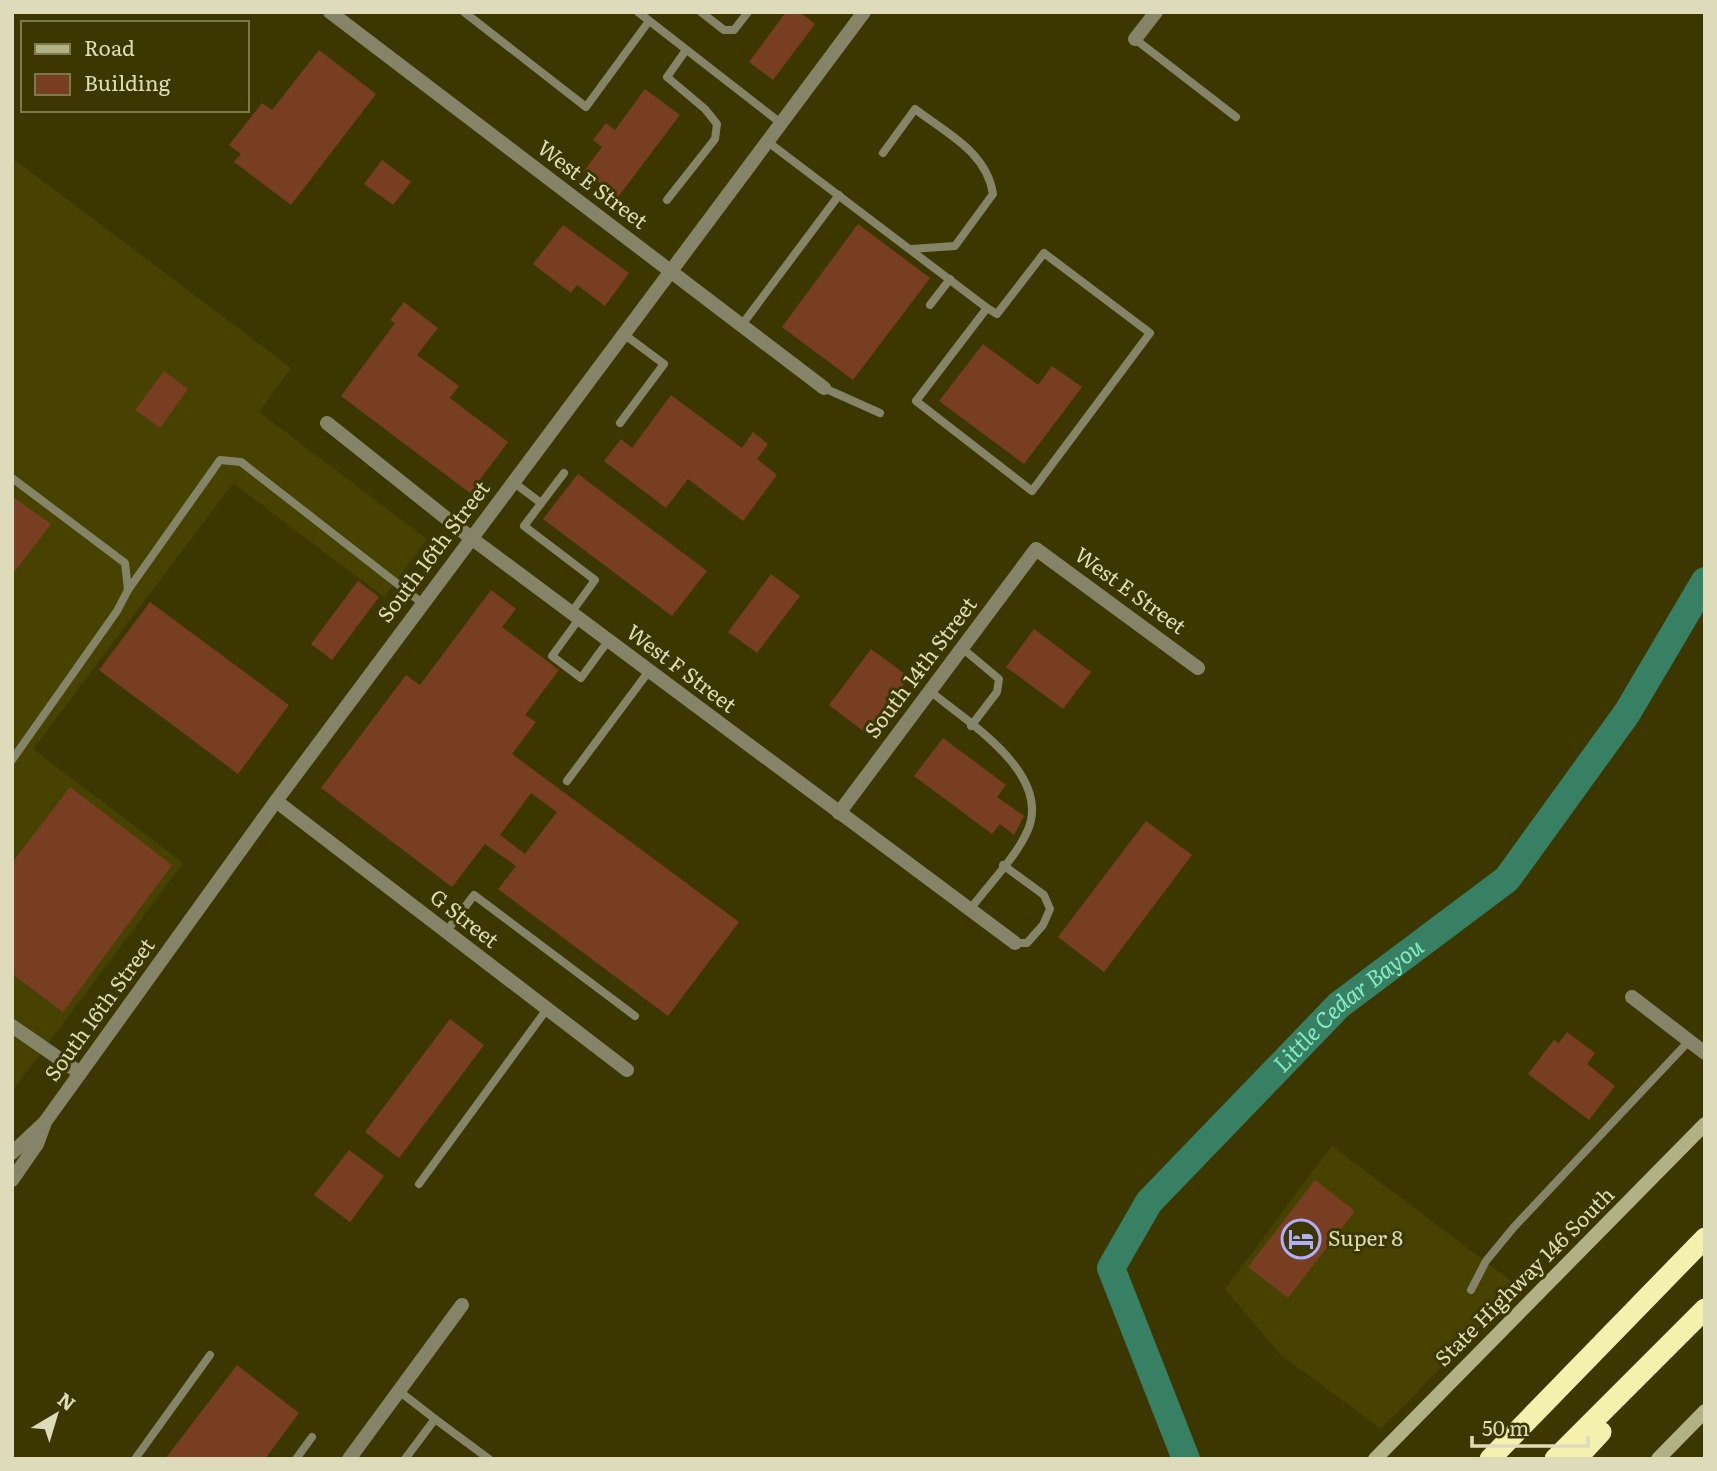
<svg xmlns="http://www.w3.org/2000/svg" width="1717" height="1471" viewBox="0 0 1717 1471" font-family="Literata,serif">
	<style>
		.built { fill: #474200 }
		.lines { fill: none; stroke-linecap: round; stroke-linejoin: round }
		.river { stroke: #388064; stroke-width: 28 }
		.building { fill: #783e22; fill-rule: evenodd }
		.service { stroke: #858469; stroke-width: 8 }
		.minor { stroke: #858469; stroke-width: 14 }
		.secondary { stroke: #b2b085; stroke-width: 14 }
		.motorway { stroke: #f4f0ad; stroke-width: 21 }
		.labels { text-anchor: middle; stroke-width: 6; stroke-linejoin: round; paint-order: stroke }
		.street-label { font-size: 21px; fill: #dddbba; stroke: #3c3700 }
		.poi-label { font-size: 21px; fill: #dddbba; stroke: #3c3700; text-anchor: start }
		.water-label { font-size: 23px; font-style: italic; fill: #84ebc0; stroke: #3c3700 }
	</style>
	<rect width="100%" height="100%" fill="#3c3700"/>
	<g class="built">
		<path d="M12,158L291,368L259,412L427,539L384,597L233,483L33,749L183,863L12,1091Z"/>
		<path d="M1332,1146L1519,1287L1381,1429L1281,1355L1225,1289Z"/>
	</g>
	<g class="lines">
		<path class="river" id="s1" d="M1186,1459L1111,1268L1149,1202L1339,1005L1507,879L1627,713L1705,581"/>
	</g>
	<g class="building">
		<path d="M786,12H800L815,24L773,80L749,62Z"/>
		<path d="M319,50L376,94L291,205L234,162L241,154L229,145L262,103L272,110Z"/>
		<path d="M645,89L680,115L618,197L584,171L602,147L593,140L606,123L615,130Z"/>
		<path d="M382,160L411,182L393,205L364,184Z"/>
		<path d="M858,224L930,278L853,380L782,327Z"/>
		<path d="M563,225L629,273L605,306L577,285L571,293L533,264Z"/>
		<path d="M404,302L438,328L417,355L459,386L450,398L508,442L470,493L341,396L395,323L390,320Z"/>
		<path d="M983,344L1038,385L1052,366L1082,387L1024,464L939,401Z"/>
		<path d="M164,371L188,389L160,428L135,410Z"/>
		<path d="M671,395L742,448L753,432L768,444L757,459L777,475L743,521L688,479L666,508L604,461L621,439L632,448Z"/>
		<path d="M578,474L707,571L672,616L543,519Z"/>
		<path d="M12,496L51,524L12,575Z"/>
		<path d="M771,574L800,596L757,653L728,632Z"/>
		<path d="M358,581L379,597L332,660L311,644Z"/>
		<path d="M491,590L516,609L502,627L559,670L525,715L536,722L512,754L739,922L668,1016L498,889L516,866L485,844L452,887L321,788L406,675L420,685ZM531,793L557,812L525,854L500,835Z"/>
		<path d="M150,602L289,705L238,774L99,670Z"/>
		<path d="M1034,629L1091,672L1063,709L1006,667Z"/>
		<path d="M871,649L909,677L867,734L829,705Z"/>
		<path d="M943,738L1006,785L997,797L1024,816L1014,835L1000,824L992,834L914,776Z"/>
		<path d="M70,787L172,865L63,1012L12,974V863Z"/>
		<path d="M1146,821L1192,855L1104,972L1058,937Z"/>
		<path d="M450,1019L484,1045L399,1158L365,1132Z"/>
		<path d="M1567,1032L1595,1053L1587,1064L1615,1086L1589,1120L1528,1074L1554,1040L1559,1043Z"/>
		<path d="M349,1150L384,1176L350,1222L314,1195Z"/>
		<path d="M1315,1180L1355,1211L1288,1298L1248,1267Z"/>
		<path d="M237,1365L299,1413L265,1459H165Z"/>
	</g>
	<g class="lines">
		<g class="service">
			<path d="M464,12L586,107L649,21"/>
			<path d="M638,12L782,124"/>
			<path d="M701,12L724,30H734L748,12"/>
			<path d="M1135,39L1236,117"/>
			<path d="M768,142L987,308L916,401L1032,491L1150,333L1044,253L997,314L987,308"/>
			<path d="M883,153L915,109C946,133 987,152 993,194L955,246L911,249"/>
			<path d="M667,200L715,139L717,124L705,109L667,77L686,50"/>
			<path d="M930,305L950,279"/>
			<path d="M741,326L839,195"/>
			<path d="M824,388L880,413"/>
			<path d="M620,423L664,364L625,335"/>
			<path d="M564,473L524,526L595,580L571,613"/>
			<path d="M12,478L125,563L128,590L117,611L12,760"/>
			<path d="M513,482L541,503"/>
			<path d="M128,590L220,460L241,462L422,603"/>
			<path d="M579,619L552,656L581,678L608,641"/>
			<path d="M962,648L999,679L997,692L971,726"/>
			<path d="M930,691C967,722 1054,774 1027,832C1014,860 987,886 969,911"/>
			<path d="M567,781L649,671"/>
			<path d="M1003,865L1044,895L1050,909L1043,925L1027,943H1015"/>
			<path d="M446,932L474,895L635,1016"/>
			<path d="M419,1184L547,1009"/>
			<path d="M1471,1290L1486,1261L1514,1227L1689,1041"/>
			<path d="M399,1391L435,1419L405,1459"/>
			<path d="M435,1419L489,1459"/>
			<path d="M135,1459L210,1355"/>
			<path d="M296,1459L312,1437"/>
		</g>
		<g class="minor">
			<path d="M330,12L824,388"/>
			<path d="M1135,39L1156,12"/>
			<path d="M327,423L471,538L1015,943"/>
			<path d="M276,801L627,1070"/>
			<path d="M839,813L1036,549L1198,668"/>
			<path d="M1632,997L1705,1053"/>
			<path d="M12,1026L80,1073"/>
			<path d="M12,1153L44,1123"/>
			<path d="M12,1180L37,1144L45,1122L276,801L864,12"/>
			<path d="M349,1459L462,1305"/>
		</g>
		<g class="secondary">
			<path d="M1375,1459L1705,1124"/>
			<path d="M1658,1459L1705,1411"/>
		</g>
		<g class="motorway">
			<path d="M1490,1459L1705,1238"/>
			<path d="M1555,1459L1705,1309"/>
			<path d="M1576,1459L1601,1432"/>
		</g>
	</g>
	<defs>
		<symbol id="hotel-ring" viewBox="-11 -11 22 22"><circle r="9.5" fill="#3c3700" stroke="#b0aefa" stroke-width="1.5"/><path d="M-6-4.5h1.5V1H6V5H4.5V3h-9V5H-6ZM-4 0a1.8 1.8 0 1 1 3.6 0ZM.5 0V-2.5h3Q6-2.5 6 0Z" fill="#b0aefa"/></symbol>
	</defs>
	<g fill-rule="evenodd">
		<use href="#hotel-ring" x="1279" y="1217" width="44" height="44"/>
	</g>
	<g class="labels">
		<g class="street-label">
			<text transform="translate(592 185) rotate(37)" y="7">West E Street</text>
			<text transform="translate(434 552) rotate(-53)" y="7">South 16th Street</text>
			<text transform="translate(1130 591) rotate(36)" y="7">West E Street</text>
			<text transform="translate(921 668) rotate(-53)" y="7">South 14th Street</text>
			<text transform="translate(681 669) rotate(37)" y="7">West F Street</text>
			<text transform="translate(464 919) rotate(38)" y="7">G Street</text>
			<text transform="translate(100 1010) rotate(-54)" y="7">South 16th Street</text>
			<text transform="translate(1525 1277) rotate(-45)" y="7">State Highway 146 South</text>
		</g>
		<g class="poi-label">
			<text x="1328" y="1246">Super 8</text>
		</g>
		<g class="water-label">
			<text dy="8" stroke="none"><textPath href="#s1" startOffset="562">Little Cedar Bayou</textPath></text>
		</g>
	</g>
	<rect width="1717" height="1471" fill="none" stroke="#dddbba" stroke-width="28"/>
	<rect x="21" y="21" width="228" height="91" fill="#3c3700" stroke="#7c794a" stroke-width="2"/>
	<rect x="35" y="44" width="35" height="10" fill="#b2b085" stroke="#7c794a" stroke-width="2"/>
	<text x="84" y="56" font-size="21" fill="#dddbba">Road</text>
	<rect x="35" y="74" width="35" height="21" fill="#783e22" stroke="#7c794a" stroke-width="2"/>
	<text x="84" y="91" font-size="21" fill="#dddbba">Building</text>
	<g transform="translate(56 1415) rotate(38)" stroke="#3c3700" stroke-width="5" paint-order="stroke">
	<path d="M0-5L12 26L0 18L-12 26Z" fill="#dddbba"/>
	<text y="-10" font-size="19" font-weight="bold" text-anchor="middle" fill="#dddbba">N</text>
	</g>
	<path d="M1472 1436v10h116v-10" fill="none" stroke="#dddbba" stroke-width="3.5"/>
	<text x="1482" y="1436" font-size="21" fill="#dddbba" stroke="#3c3700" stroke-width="5" paint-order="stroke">50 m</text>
</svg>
